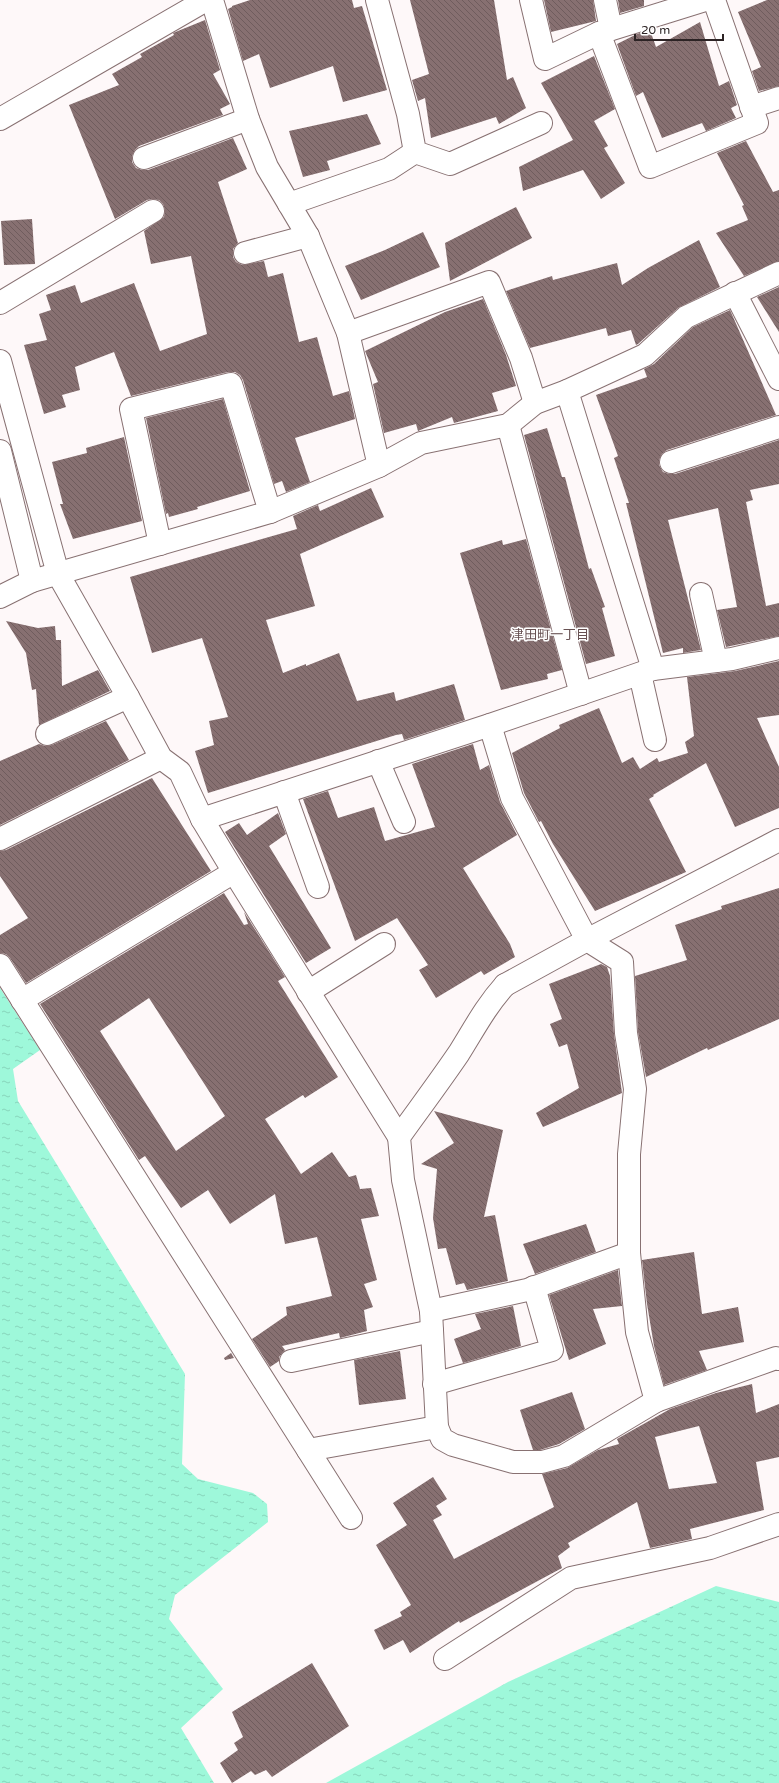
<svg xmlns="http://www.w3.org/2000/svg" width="779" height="1783" viewBox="0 0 779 1783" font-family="'Varela Round','Noto Sans JP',sans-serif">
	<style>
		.water { fill: url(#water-ripples) }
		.building { fill: url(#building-back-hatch); fill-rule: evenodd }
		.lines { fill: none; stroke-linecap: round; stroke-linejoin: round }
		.minor-casing { stroke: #887172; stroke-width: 24 }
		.tertiary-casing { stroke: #887172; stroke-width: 24 }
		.minor { stroke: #fff; stroke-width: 22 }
		.tertiary { stroke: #fff; stroke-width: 22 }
		.labels { text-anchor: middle; stroke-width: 3; stroke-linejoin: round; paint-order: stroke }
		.neighbourhood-label { font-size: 13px; fill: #675152; stroke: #fff }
	</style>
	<defs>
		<pattern id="water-ripples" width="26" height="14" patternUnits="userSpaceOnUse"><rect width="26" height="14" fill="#9ef8da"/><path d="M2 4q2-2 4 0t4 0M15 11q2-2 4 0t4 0" fill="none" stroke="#88d4bb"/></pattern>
		<pattern id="building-back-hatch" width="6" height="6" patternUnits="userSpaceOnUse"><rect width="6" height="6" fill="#877071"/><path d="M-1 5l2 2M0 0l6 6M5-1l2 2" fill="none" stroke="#6f5c5d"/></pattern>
	</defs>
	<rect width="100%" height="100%" fill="#fef8f9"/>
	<g class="water">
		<path d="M0,988L40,1050L13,1069L18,1101L185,1374L182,1464L198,1479L253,1493L267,1504L268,1522L175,1595L169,1619L223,1689L181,1728L214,1783H0Z"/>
		<path d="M716,1586L779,1602V1783H326L508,1682Z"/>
	</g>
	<g class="building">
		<path d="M250,0H352L354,8L362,6L387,90L343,102L333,66L270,88L259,54L243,61L228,9L232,7V6Z"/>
		<path d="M410,0H494L507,80L513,77L526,108L499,124L496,117L431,138L425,98L418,101L412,80L429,74Z"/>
		<path d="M544,0H593L596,21L551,32Z"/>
		<path d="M618,0H644V6L620,13Z"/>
		<path d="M767,0H779V86L759,91L752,71L761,67L738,12Z"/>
		<path d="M205,20L220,70L213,74L230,104L220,109L223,115L139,146L135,150L132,156V162L136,168L142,170H148L233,138L247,169L218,182L238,243L233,249V257L236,262L242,265L264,261L268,277L283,273L299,342L317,337L333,396L349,391L355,419L295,438L310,482L286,492L282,481L274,484L243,380L240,375L235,372H228L131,396L114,352L75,367L80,390L62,395L66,407L44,414L24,345L47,340L39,314L51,310L46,295L75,285L81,303L134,283L160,351L207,334L191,256L151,264L144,231L164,217L165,210L163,204L159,200L152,199L147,200L115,219L69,105L119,85L112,74L142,57L140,54L174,35L173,33Z"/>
		<path d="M700,22L719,86L729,81L737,105L731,108L736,118L706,131L702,123L662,138L643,92L636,96L617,44L637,34L650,30L656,47Z"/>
		<path d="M594,56L615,109L594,121L608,146L604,148L625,183L601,199L583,170L523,191L519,167L573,140L541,83Z"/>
		<path d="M367,114L381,144L327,161L330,170L303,177L289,131Z"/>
		<path d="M746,141L773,192L779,190V261L744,276L716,233L748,220L742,206L744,205L717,153Z"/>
		<path d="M516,207L532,238L450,281L445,243Z"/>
		<path d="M32,219L35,264L4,265L1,221Z"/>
		<path d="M423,232L440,267L361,300L345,266L385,250Z"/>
		<path d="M699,240L720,287L678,308L638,344L636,345L631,330L608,336L606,328L530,348L506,291L552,276L553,280L617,263L622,285L648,268Z"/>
		<path d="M779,287V332L757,297Z"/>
		<path d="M483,299L506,355L516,386L492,393L498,411L454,423L452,417L418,431L416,424L384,433L373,384L378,382L365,351L445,312Z"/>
		<path d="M730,310L776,415L667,450L662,454L659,460V465L663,472L669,474H675L779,440V484L750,490L753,500L746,502L766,606L779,603V636L726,647L717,610L737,607L718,508L668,520L701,650L683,653V648L663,653L626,503H629L614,458L618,456L596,395L647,377L644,369L654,364L693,327Z"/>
		<path d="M223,399L250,491L197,507L198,509L169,517L168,513L166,514L146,418Z"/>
		<path d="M547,428L562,477H565L589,569L591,568L605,607L602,608L615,656L586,664L524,435Z"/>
		<path d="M124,437L142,521L73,539L60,504H63L52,462L87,453L86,448Z"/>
		<path d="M371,488L384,517L300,554L315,606L266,620L283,673L306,664V666L339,653L357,701L394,692L396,701L454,684L465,720L404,740L402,734L396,735L208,793L195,751L214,745L209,721L228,717L202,638L152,653L130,577L297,529L293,516L318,505L320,511Z"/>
		<path d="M526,539L562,670L547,674L548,679L501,690L460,553L502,540L503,545Z"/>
		<path d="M6,621L38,628L55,626L56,640H61L62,686L98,670L110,691L39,725L36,689L32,690L26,653Z"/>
		<path d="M779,661V715L757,718L779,767V808L735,827L706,763L653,795L654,796L649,799L686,872L595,911L553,844L541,821L539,822L524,793L512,753L560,728L559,725L599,708L622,763L633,757L640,769L657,758L659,762L688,753L685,742L694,736L687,677L735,671Z"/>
		<path d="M106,721L129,760L0,825V761L39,744L45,746L52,745Z"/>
		<path d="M473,744L480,770L489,765L500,802L517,835L463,868L510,944L515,957L484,975L481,971L436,998L419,970L428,965L397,918L355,941L303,799L328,791L338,818L374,807L385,841L435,827L412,764Z"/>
		<path d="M152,778L211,871L26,983L10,958L6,954L0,953V935L28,918L0,876V851L6,850Z"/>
		<path d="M278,813L286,834L269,846L331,948L306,963L225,832L239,823L247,835Z"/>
		<path d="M779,888V1019L708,1050L707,1048L646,1077L638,1032L635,976L687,960L675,925L722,909L721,906Z"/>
		<path d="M224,893L244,925L248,924L244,912L285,977L278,981L338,1077L305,1098L303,1095L265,1119L301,1174L332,1152L349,1177L356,1175L360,1189L371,1188L379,1216L361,1219L377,1280L364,1284L373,1307L364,1310L367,1331L340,1338L339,1333L282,1346L285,1350L279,1357V1361L270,1367L252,1339L287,1315L286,1307L332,1296L317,1237L285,1244L275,1194L230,1224L208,1190L181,1208L145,1156L139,1160L40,1004ZM149,998L225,1116L176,1151L100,1031Z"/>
		<path d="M601,964L607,967L610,976L614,1034L622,1093L543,1127L536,1113L579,1088L567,1044L559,1047L550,1024L562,1019L549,984Z"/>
		<path d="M434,1111L503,1130L484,1217L495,1215L508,1281L467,1290L464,1283L456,1285L446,1248L438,1249L433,1218L437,1169L421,1164L454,1143Z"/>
		<path d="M586,1224L596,1252L535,1274L523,1244Z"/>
		<path d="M694,1252L702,1314L738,1307L744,1342L699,1351L707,1370L664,1385L654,1346L647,1304L642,1260Z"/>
		<path d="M618,1270L622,1306L593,1309L606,1344L569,1360L549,1295Z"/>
		<path d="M513,1306L521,1346L463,1363L454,1339L481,1329L475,1314Z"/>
		<path d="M400,1351L406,1399L359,1405L354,1360Z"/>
		<path d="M231,1353L234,1358L225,1360L224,1358Z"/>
		<path d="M752,1384L756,1413L779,1404V1457L756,1462L764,1510L690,1529L692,1539L650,1548L637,1502L568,1543L570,1547L558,1556L562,1568L460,1623L459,1621L410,1653L403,1640L384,1650L374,1630L402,1616L400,1612L411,1605L376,1545L407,1525L393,1503L433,1477L447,1499L436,1506L442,1515L433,1520L454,1559L554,1507L542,1474L567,1468L598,1450L619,1444L617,1439L670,1409L716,1393ZM699,1426L717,1483L669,1489L655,1437Z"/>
		<path d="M572,1392L585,1429L559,1444L540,1450H533L520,1410Z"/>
		<path d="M312,1663L349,1726L272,1777L266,1770L255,1775L251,1771L232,1783L220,1763L238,1750L234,1743L243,1737L232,1712Z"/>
	</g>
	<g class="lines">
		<defs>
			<g id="minor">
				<path d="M212,0L248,119L267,167L308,236L348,333L379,466"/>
				<path d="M377,0L408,114L415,152L450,164L541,123"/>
				<path d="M531,0L545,59L599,33L705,0"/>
				<path d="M605,0L611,29"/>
				<path d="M599,33L650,167L757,123L714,0"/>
				<path d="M751,107L779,98"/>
				<path d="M0,119L206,0"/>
				<path d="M144,158L248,119"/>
				<path d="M289,204L389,169L415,152"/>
				<path d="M245,253L308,236"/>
				<path d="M735,293L779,379"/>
				<path d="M0,303L153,211"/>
				<path d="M348,333L489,282L521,358L535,403"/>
				<path d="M0,361L58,574L128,697L161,758L180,772L202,819L234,872L399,1137"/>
				<path d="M508,425L581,694"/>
				<path d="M0,451L32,581"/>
				<path d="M671,462L779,427"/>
				<path d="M160,544L131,409L231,384L270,512"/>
				<path d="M701,594L716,661"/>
				<path d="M0,597L32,581L270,512L379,466L421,443L508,425L535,403L567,391"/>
				<path d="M653,669L567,391L645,355L686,317L779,273"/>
				<path d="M640,674L655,740"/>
				<path d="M490,725L512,798L587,940L622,962L626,1033L635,1089L629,1154V1253L637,1332L656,1401"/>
				<path d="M47,734L128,697"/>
				<path d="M378,761L404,822"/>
				<path d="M284,792L318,887"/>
				<path d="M202,819L490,725L653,669L732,659L779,648"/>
				<path d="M0,839L161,758"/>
				<path d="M0,965L308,1450L437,1427"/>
				<path d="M505,985C486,1006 474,1029 459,1053C440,1081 419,1109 399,1137L403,1180L431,1311L437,1427L442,1439L453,1445L513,1462H542L564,1456L656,1401L776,1358L779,1359"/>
				<path d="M308,992L384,944"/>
				<path d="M22,1000L234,872"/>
				<path d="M431,1311L527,1290L629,1253"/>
				<path d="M291,1361L432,1331"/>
				<path d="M434,1384L552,1350L534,1287"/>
				<path d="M308,1450L351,1518"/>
				<path d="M445,1659L571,1578L710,1548L779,1524"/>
			</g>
			<path id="tertiary" d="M505,985L587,940L779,840"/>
		</defs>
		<use href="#minor" class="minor-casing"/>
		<use href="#tertiary" class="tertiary-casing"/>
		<use href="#minor" class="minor"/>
		<use href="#tertiary" class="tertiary"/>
	</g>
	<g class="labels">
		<g class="neighbourhood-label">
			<text x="550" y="639">津田町一丁目</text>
		</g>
	</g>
	<path d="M635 34v6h88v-6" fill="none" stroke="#2c2324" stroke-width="2"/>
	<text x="641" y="34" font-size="12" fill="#2c2324" stroke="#ffffff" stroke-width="3" paint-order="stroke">20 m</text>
</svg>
